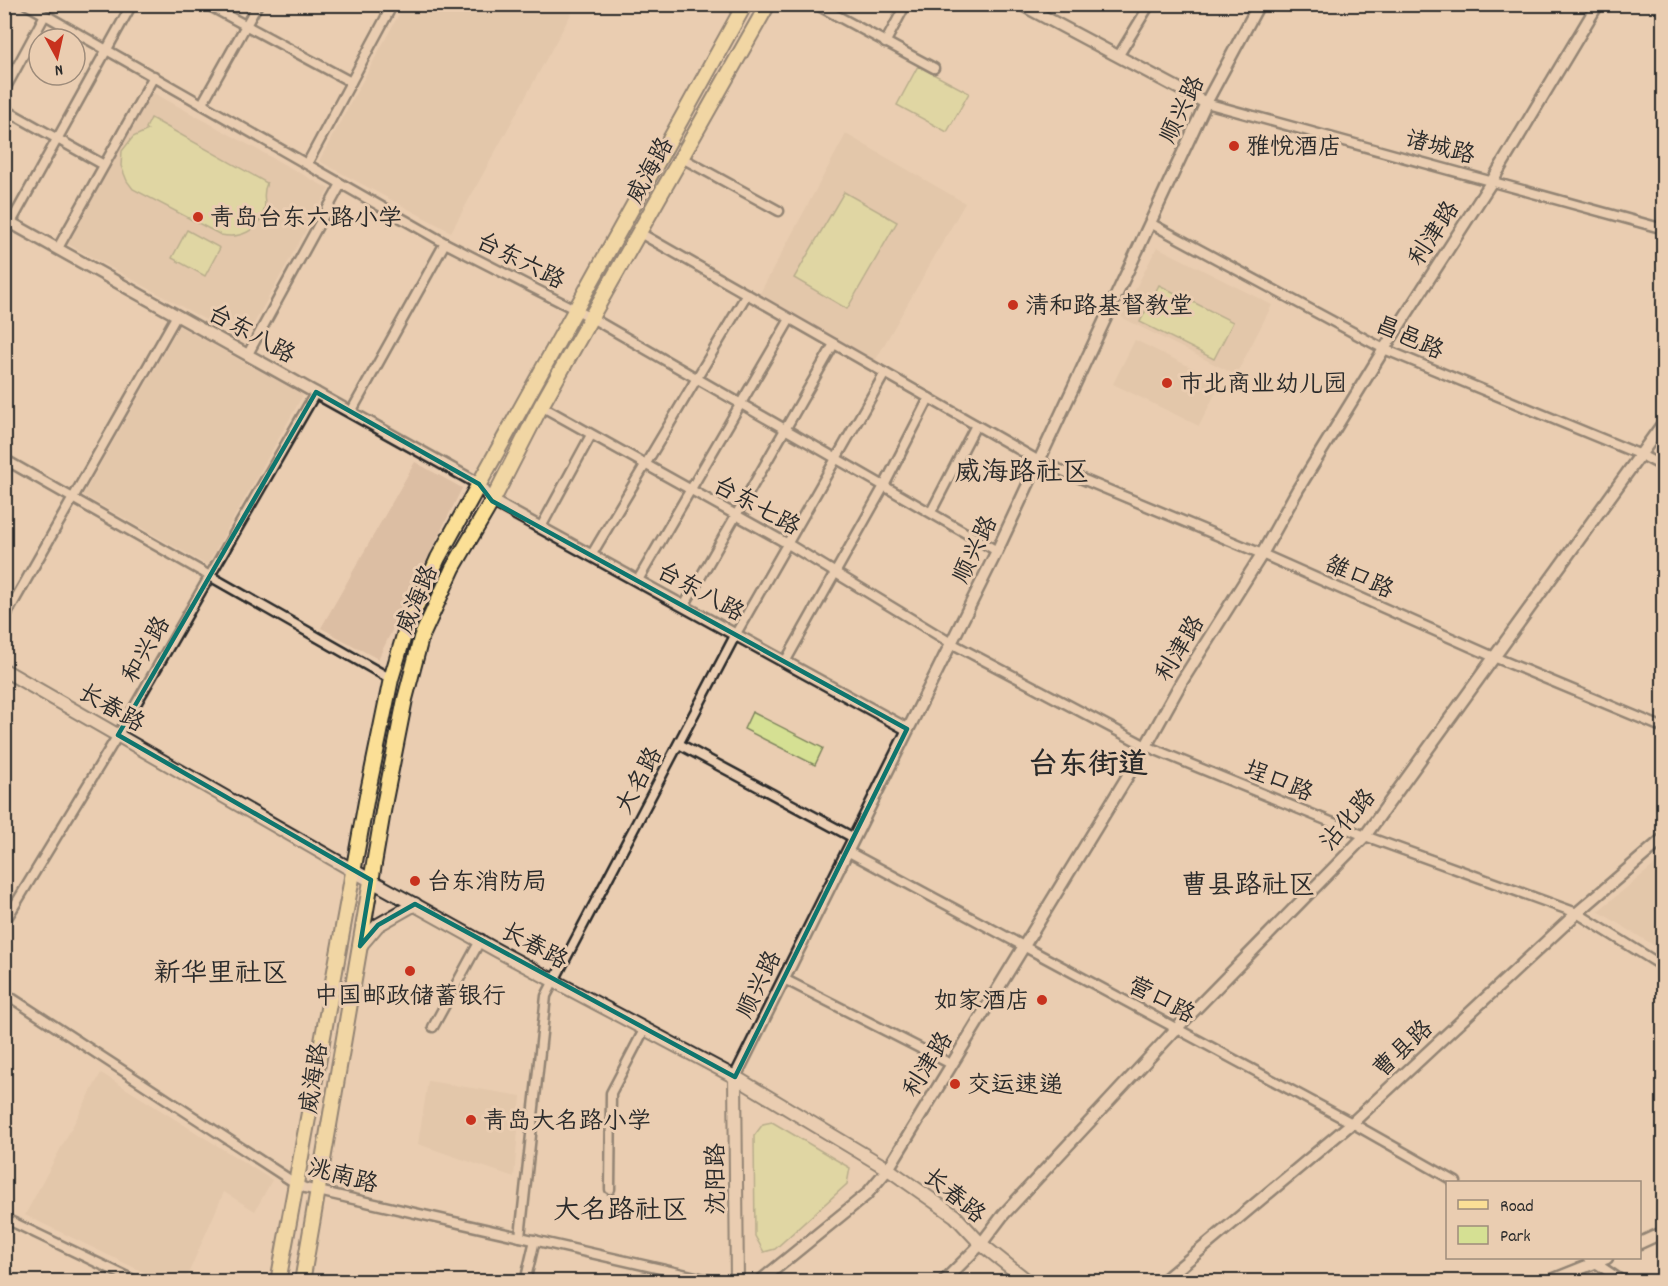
<svg xmlns="http://www.w3.org/2000/svg" width="1668" height="1286" viewBox="0 0 1668 1286" font-family="Dekko,'LXGW WenKai TC',sans-serif">
	<style>
		.built { fill: #dcbea3 }
		.green { fill: #d5e093; stroke: #80865f; stroke-width: 1.5 }
		.lines { fill: none; stroke-linecap: round; stroke-linejoin: round }
		.minor-casing { stroke: #2b2b2b; stroke-width: 13 }
		.tertiary-casing { stroke: #2b2b2b; stroke-width: 15 }
		.secondary-casing { stroke: #2b2b2b; stroke-width: 16 }
		.primary-casing { stroke: #2b2b2b; stroke-width: 18 }
		.minor { stroke: #eacdb1; stroke-width: 8 }
		.tertiary { stroke: #eacdb1; stroke-width: 10 }
		.secondary { stroke: #eacdb1; stroke-width: 12 }
		.primary { stroke: #fbdf96; stroke-width: 14 }
		.marked { fill: none; stroke: #0f766e; stroke-width: 4.5; stroke-linejoin: round }
		.poi-dot { fill: #c8321e; stroke: #eacdb1; stroke-width: 2 }
		.labels { text-anchor: middle; stroke-width: 6; stroke-linejoin: round; paint-order: stroke }
		.street-label { font-size: 24px; fill: #2b2b2b; stroke: #eacdb1 }
		.poi-label { font-size: 24px; fill: #2b2b2b; stroke: #eacdb1; text-anchor: start }
		.quarter-label { font-size: 27px; fill: #2b2b2b; stroke: #eacdb1 }
		.district-label { font-size: 30px; font-weight: bold; fill: #2b2b2b; stroke: #eacdb1 }
	</style>
	<rect width="100%" height="100%" fill="#eacdb1"/>
	<filter id="ink" filterUnits="userSpaceOnUse"><feTurbulence type="fractalNoise" baseFrequency=".0167" numOctaves="2"/><feDisplacementMap in="SourceGraphic" scale="12" xChannelSelector="R" yChannelSelector="G"/><feConvolveMatrix kernelMatrix="1 2 1 2 8 2 1 2 1" color-interpolation-filters="sRGB"/></filter>
	<g filter="url(#ink)">
		<g class="built">
			<path d="M404,5H576L451,232L319,161Z"/>
			<path d="M152,92L329,189L244,341L68,244Z"/>
			<path d="M846,134L965,203L875,361L759,295Z"/>
			<path d="M1157,247L1272,305L1236,375L1121,317Z"/>
			<path d="M179,326L303,395L207,565L83,495Z"/>
			<path d="M1135,340L1221,382L1199,426L1113,384Z"/>
			<path d="M415,462L462,488L378,659L321,628Z"/>
			<path d="M1663,858V951L1598,911Z"/>
			<path d="M101,1073L272,1180L255,1211L224,1192L185,1281H162L25,1215Z"/>
			<path d="M428,1081L521,1096L514,1177L418,1144Z"/>
		</g>
		<g class="green">
			<path d="M918,66L969,93L947,132L897,105Z"/>
			<path d="M151,118L267,183C261,196 267,199 264,211C259,231 239,239 221,235L133,189L127,181L121,166L122,151L133,137L148,130L146,128Z"/>
			<path d="M844,192L897,222L847,309L794,278Z"/>
			<path d="M187,230L220,248L205,276L172,258Z"/>
			<path d="M1159,285L1233,322L1214,359L1140,322Z"/>
			<path d="M752,712L823,748L815,765L744,729Z"/>
			<path d="M772,1122L850,1168L847,1184L775,1249L764,1252L755,1236L754,1136L763,1124Z"/>
		</g>
		<g class="lines">
			<defs>
				<g id="minor">
					<path d="M26,4L445,243L590,317L997,551"/>
					<path d="M206,4L351,82"/>
					<path d="M815,4L934,68"/>
					<path d="M885,43L906,4"/>
					<path d="M1119,55L1150,4"/>
					<path d="M4,91L45,15"/>
					<path d="M1206,103L1664,229"/>
					<path d="M202,104L258,4"/>
					<path d="M4,109L104,165"/>
					<path d="M682,158L779,211"/>
					<path d="M307,164L393,4"/>
					<path d="M1150,223L1384,349L1641,455L1664,467"/>
					<path d="M640,233L1039,461L1262,554L1494,657L1664,728"/>
					<path d="M4,235L132,4"/>
					<path d="M58,248L154,76"/>
					<path d="M248,354L341,184"/>
					<path d="M541,406L788,544L951,643L1146,746L1365,836L1577,913L1664,967"/>
					<path d="M351,412L445,243"/>
					<path d="M4,459L391,679"/>
					<path d="M931,512L976,425"/>
					<path d="M541,527L591,435"/>
					<path d="M592,554L747,294"/>
					<path d="M638,580L790,319"/>
					<path d="M684,606L834,344"/>
					<path d="M4,619L177,315"/>
					<path d="M785,662L884,486L929,398"/>
					<path d="M679,744L854,838"/>
					<path d="M847,851L1352,1123L1456,1182"/>
					<path d="M4,923L118,735L316,392"/>
					<path d="M784,979L951,1064"/>
					<path d="M4,993L295,1183L305,1188L718,1282"/>
					<path d="M433,1027L481,939"/>
					<path d="M610,1189L611,1093L645,1028"/>
					<path d="M4,1218L138,1282"/>
					<path d="M520,1237L546,996L738,630L885,373"/>
					<path d="M1588,1258L1624,1282"/>
					<path d="M525,1282L535,1240"/>
				</g>
				<g id="tertiary">
					<path d="M1020,4L1206,103"/>
					<path d="M4,219L479,484L492,501L907,729"/>
					<path d="M735,1077L997,551L1206,103L1259,4"/>
					<path d="M1640,1243L1664,1232"/>
					<path d="M759,1282L866,1195L888,1169L1146,746L1182,681L1262,554L1298,489L1384,349L1492,181L1598,4"/>
					<path d="M943,1282L981,1244L1003,1215L1176,1029L1365,836L1664,422"/>
					<path d="M1162,1282L1352,1123L1577,913L1664,838"/>
					<path d="M1547,1282L1607,1258"/>
				</g>
				<g id="secondary">
					<path d="M4,670L354,871L498,951L735,1077L888,1169L955,1216L981,1244L1029,1282"/>
					<path d="M360,946L378,925L415,904"/>
					<path d="M735,1077L737,1282"/>
				</g>
				<g id="primary">
					<path d="M278,1282L367,796L391,679L405,632L438,558L745,4"/>
					<path d="M302,1282L385,800L405,699L421,638L453,568L495,496L541,406L768,4"/>
				</g>
			</defs>
			<use href="#minor" class="minor-casing"/>
			<use href="#tertiary" class="tertiary-casing"/>
			<use href="#secondary" class="secondary-casing"/>
			<use href="#primary" class="primary-casing"/>
			<use href="#minor" class="minor"/>
			<use href="#tertiary" class="tertiary"/>
			<use href="#secondary" class="secondary"/>
			<use href="#primary" class="primary"/>
		</g>
	</g>
	<path d="M0 0H1668V1286H0ZM316,392L479,484L492,501L907,729L735,1077L415,904L378,925L360,946L371,880L118,735Z" fill="#eacdb1" fill-opacity=".55" fill-rule="evenodd"/>
	<path class="marked" d="M316,392L479,484L492,501L907,729L735,1077L415,904L378,925L360,946L371,880L118,735Z"/>
	<g class="poi-dot">
		<circle cx="1234" cy="146" r="6"/>
		<circle cx="198" cy="217" r="6"/>
		<circle cx="1013" cy="305" r="6"/>
		<circle cx="1167" cy="383" r="6"/>
		<circle cx="415" cy="881" r="6"/>
		<circle cx="410" cy="971" r="6"/>
		<circle cx="1042" cy="1000" r="6"/>
		<circle cx="955" cy="1084" r="6"/>
		<circle cx="471" cy="1120" r="6"/>
	</g>
	<g class="labels">
		<g class="street-label">
			<text transform="translate(1181 109) rotate(-64)" y="8">顺兴路</text>
			<text transform="translate(1440 146) rotate(15)" y="8">诸城路</text>
			<text transform="translate(649 170) rotate(-61)" y="8">威海路</text>
			<text transform="translate(1433 233) rotate(-57)" y="8">利津路</text>
			<text transform="translate(521 260) rotate(27)" y="8">台东六路</text>
			<text transform="translate(252 333) rotate(29)" y="8">台东八路</text>
			<text transform="translate(1410 337) rotate(24)" y="8">昌邑路</text>
			<text transform="translate(757 505) rotate(29)" y="8">台东七路</text>
			<text transform="translate(974 549) rotate(-64)" y="8">顺兴路</text>
			<text transform="translate(1360 576) rotate(24)" y="8">雒口路</text>
			<text transform="translate(701 591) rotate(29)" y="8">台东八路</text>
			<text transform="translate(416 599) rotate(-67)" y="8">威海路</text>
			<text transform="translate(1179 648) rotate(-59)" y="8">利津路</text>
			<text transform="translate(145 649) rotate(-60)" y="8">和兴路</text>
			<text transform="translate(112 707) rotate(30)" y="8">长春路</text>
			<text transform="translate(638 780) rotate(-62)" y="8">大名路</text>
			<text transform="translate(1279 780) rotate(22)" y="8">埕口路</text>
			<text transform="translate(1347 819) rotate(-50)" y="8">沾化路</text>
			<text transform="translate(535 945) rotate(28)" y="8">长春路</text>
			<text transform="translate(758 984) rotate(-64)" y="8">顺兴路</text>
			<text transform="translate(1162 999) rotate(28)" y="8">营口路</text>
			<text transform="translate(1402 1048) rotate(-43)" y="8">曹县路</text>
			<text transform="translate(927 1064) rotate(-58)" y="8">利津路</text>
			<text transform="translate(313 1078) rotate(-81)" y="8">威海路</text>
			<text transform="translate(343 1175) rotate(15)" y="8">洮南路</text>
			<text transform="translate(715 1179) rotate(-90)" y="8">沈阳路</text>
			<text transform="translate(955 1195) rotate(39)" y="8">长春路</text>
		</g>
		<g class="poi-label">
			<text x="1246" y="154">雅悦酒店</text>
			<text x="210" y="225">青岛台东六路小学</text>
			<text x="1025" y="313">清和路基督教堂</text>
			<text x="1179" y="391">市北商业幼儿园</text>
			<text x="427" y="889">台东消防局</text>
			<text x="410" y="1003" text-anchor="middle">中国邮政储蓄银行</text>
			<text x="1030" y="1008" text-anchor="end">如家酒店</text>
			<text x="967" y="1092">交运速递</text>
			<text x="483" y="1128">青岛大名路小学</text>
		</g>
		<g class="quarter-label">
			<text x="1022" y="480">威海路社区</text>
			<text x="1248" y="893">曹县路社区</text>
			<text x="221" y="981">新华里社区</text>
			<text x="621" y="1218">大名路社区</text>
		</g>
		<g class="district-label">
			<text x="1088" y="773">台东街道</text>
		</g>
	</g>
	<rect width="1668" height="1286" fill="none" stroke="#eacdb1" stroke-width="24"/>
	<rect x="12" y="12" width="1644" height="1262" fill="none" stroke="#2b2b2b" stroke-width="2" filter="url(#ink)"/>
	<rect x="1446" y="1181" width="195" height="78" fill="#eacdb1" stroke="#9e8c7b" stroke-width="1.5"/>
	<rect x="1458" y="1200" width="30" height="9" fill="#fbdf96" stroke="#9e8c7b" stroke-width="1.5"/>
	<text x="1500" y="1211" font-size="18" fill="#2b2b2b">Road</text>
	<rect x="1458" y="1226" width="30" height="18" fill="#d5e093" stroke="#9e8c7b" stroke-width="1.5"/>
	<text x="1500" y="1241" font-size="18" fill="#2b2b2b">Park</text>
	<g transform="translate(57 57) rotate(172)"><circle r="28" fill="#eacdb1" stroke="#9e8c7b" stroke-width="1.5"/>
	<path d="M0-4.5L10 22L0 15L-10 22Z" fill="#c8321e"/>
	<text y="-9" font-size="16" font-weight="bold" text-anchor="middle" fill="#2b2b2b">N</text>
	</g>
</svg>
